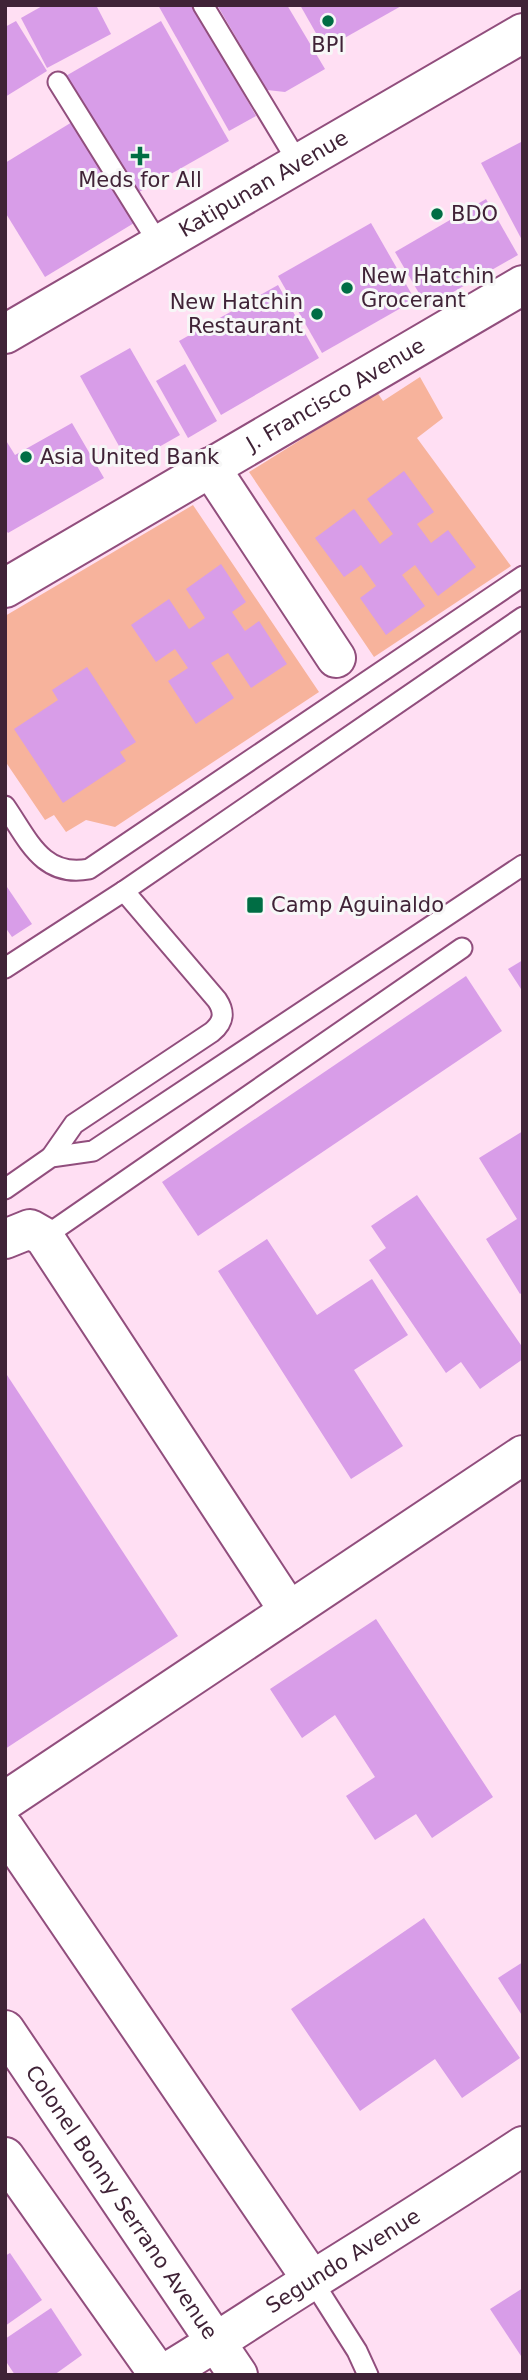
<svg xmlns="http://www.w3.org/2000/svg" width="528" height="2380" viewBox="0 0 528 2380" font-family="'DejaVu Sans',sans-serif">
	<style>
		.green { fill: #f7b39c }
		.building { fill: #d89de8 }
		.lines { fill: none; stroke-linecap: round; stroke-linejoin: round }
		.service-casing { stroke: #914e7d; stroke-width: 23 }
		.minor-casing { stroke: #914e7d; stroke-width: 42 }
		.tertiary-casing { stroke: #914e7d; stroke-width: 42 }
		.secondary-casing { stroke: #914e7d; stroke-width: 42 }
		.service { stroke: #fff; stroke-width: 19 }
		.minor { stroke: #fff; stroke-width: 38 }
		.tertiary { stroke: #fff; stroke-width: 38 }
		.secondary { stroke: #fff; stroke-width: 38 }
		.poi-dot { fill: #006d44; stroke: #f7f7f7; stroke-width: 2.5 }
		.labels { text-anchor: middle; stroke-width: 6; stroke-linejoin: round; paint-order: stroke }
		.poi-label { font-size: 21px; fill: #402337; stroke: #f7f7f7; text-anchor: start }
		.street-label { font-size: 21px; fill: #402337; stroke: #f7f7f7 }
	</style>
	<rect width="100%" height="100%" fill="#ffdff3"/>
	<g class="green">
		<path d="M420,377L443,418L417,438L511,566L374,657L249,472L377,392L383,401Z"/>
		<path d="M193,505L319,692L115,827L86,820L66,832L54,815L45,820L5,761V616Z"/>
	</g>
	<g class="building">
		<path d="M44,5H96L111,34L47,68L21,18Z"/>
		<path d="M158,5H194L256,116L229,131Z"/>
		<path d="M217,5H287L325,69L285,92L267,90Z"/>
		<path d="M300,5H403L325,49Z"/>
		<path d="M16,21L47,71L5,97V27Z"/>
		<path d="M161,21L229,141L132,196L64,77Z"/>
		<path d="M77,119L139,220L45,277L5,212V163Z"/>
		<path d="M523,141V242L481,163Z"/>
		<path d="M486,199L518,255L427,307L395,252Z"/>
		<path d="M371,223L415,300L322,353L278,276Z"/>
		<path d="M278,285L319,358L221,415L179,341Z"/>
		<path d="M130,348L180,435L129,464L80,376Z"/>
		<path d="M185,364L217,421L188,438L156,381Z"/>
		<path d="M72,423L104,478L8,533L5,529V439L15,455Z"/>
		<path d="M404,471L434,512L417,524L431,543L448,530L476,567L438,596L415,565L402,575L425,606L386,635L360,598L376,586L361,565L344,577L315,538L354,509L380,544L393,534L367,499Z"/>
		<path d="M221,564L246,602L232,612L245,631L259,621L287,664L251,688L228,653L211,663L234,698L196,724L168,681L188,668L175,649L156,662L131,625L169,599L189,629L205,618L186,589Z"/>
		<path d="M87,667L136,742L120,752L126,761L63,803L14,729L58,700L52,690Z"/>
		<path d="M5,884L32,924L12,937L5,927Z"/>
		<path d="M523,960V992L508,969Z"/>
		<path d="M466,976L502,1031L198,1236L162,1182Z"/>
		<path d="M523,1131V1292L520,1294L486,1239L517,1219L479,1158Z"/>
		<path d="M417,1195L523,1348V1359L480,1389L461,1362L446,1373L369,1260L386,1248L371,1226Z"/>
		<path d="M267,1239L317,1315L372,1279L408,1335L354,1370L403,1446L351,1479L218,1271Z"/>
		<path d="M5,1372L178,1636L5,1749Z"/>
		<path d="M376,1619L493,1797L432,1838L416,1814L375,1840L346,1796L375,1777L335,1715L302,1738L270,1689Z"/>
		<path d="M424,1918L520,2058L462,2098L435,2059L360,2111L291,2009Z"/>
		<path d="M523,1962V2017L498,1978Z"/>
		<path d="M10,2253L42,2300L5,2326V2256Z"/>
		<path d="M523,2288V2359L490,2309Z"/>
		<path d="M51,2308L82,2355L54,2375H15L5,2360V2339Z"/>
	</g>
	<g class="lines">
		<defs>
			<g id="service">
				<path d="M203,5L299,164"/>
				<path d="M58,82L159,244"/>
				<path d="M5,806C28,839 42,878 89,869L523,576"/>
				<path d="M5,968L124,891L523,617"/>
				<path d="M51,1157L74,1124L212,1032C224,1022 225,1012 217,1000L124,891"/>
				<path d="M5,1189L51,1157L93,1151L523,865"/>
				<path d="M44,1237L462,948"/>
				<path d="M312,2280L357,2351L368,2375"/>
			</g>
			<g id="minor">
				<path d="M210,467L336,658"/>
				<path id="s1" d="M5,588L523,285"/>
				<path d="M5,1239L30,1229L44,1237L289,1611"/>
				<path d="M5,1801L523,1455"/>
				<path d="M5,1829L312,2280"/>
				<path id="s2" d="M162,2375C213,2345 261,2312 311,2281C382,2237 453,2192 523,2146"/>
			</g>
			<g id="tertiary">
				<path id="s3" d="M5,334L523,33"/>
			</g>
			<g id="secondary">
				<path id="s4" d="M5,2030L238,2375"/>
				<path d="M5,2157L159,2375"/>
			</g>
		</defs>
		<use href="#service" class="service-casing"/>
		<use href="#minor" class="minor-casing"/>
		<use href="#tertiary" class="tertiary-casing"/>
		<use href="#secondary" class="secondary-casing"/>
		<use href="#service" class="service"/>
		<use href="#minor" class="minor"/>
		<use href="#tertiary" class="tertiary"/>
		<use href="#secondary" class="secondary"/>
	</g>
	<g class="poi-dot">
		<circle cx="328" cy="21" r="7"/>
		<path d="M136.5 145.5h7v7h7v7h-7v7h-7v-7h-7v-7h7z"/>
		<circle cx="437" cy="214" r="7"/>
		<circle cx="347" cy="288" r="7"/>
		<circle cx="317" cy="314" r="7"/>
		<circle cx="26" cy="457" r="7"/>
		<rect x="246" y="896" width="18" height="18" rx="3.5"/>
	</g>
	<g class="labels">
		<g class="poi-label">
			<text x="328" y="52" text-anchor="middle">BPI</text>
			<text x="140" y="187" text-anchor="middle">Meds for All</text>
			<text x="451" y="221">BDO</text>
			<text x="361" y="283">New Hatchin<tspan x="361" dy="24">Grocerant</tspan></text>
			<text x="303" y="309" text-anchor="end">New Hatchin<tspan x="303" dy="24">Restaurant</tspan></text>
			<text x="40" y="464">Asia United Bank</text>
			<text x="271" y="912">Camp Aguinaldo</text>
		</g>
		<g class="street-label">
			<text dy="7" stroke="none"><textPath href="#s3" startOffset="299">Katipunan Avenue</textPath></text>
			<text dy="7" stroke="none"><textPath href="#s1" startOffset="383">J. Francisco Avenue</textPath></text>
			<text dy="7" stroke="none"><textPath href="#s4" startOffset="208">Colonel Bonny Serrano Avenue</textPath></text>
			<text dy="7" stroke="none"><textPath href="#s2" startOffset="214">Segundo Avenue</textPath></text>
		</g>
	</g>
	<rect width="528" height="2380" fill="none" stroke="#402337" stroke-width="14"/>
</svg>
